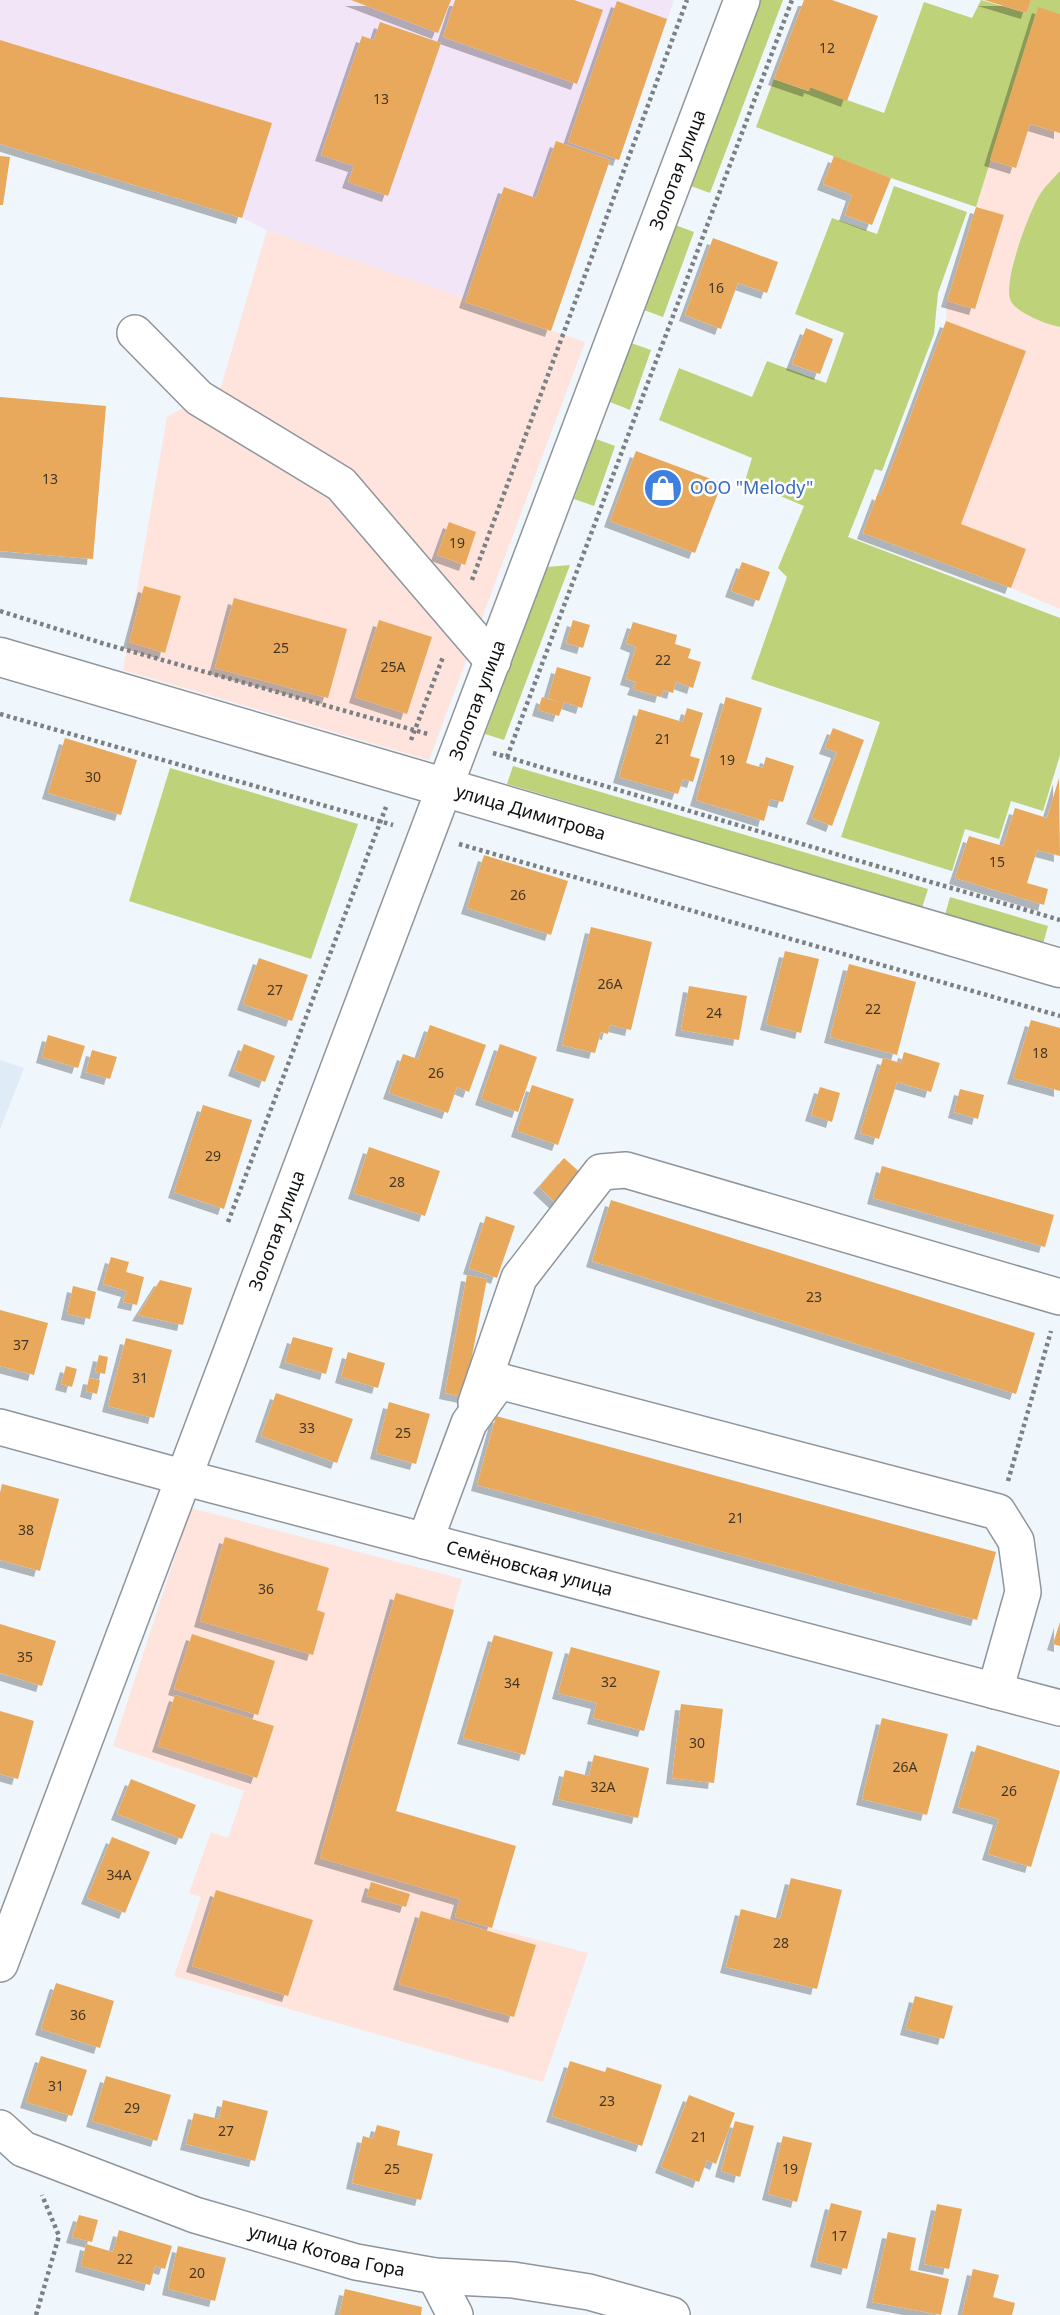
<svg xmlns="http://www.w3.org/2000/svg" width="1060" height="2315" viewBox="0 0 1060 2315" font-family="'Noto Sans',sans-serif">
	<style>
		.commercial { fill: #fee4dc }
		.industrial { fill: #f3e5f8 }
		.built { fill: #dfebf7 }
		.green { fill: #bed279 }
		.building { fill: #e9a95b; filter: url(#shadow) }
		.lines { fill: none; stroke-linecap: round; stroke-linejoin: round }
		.minor-casing { stroke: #8f959b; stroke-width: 38 }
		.major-casing { stroke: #8f959b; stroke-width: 41 }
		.path { stroke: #7b8084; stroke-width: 4.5; stroke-dasharray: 3.5 3.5; stroke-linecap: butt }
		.minor { stroke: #fff; stroke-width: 35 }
		.major { stroke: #fff; stroke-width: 38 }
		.labels { text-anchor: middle; stroke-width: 5; stroke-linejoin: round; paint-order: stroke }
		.number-label { font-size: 14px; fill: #443624 }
		.street-label { font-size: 18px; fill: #0d1012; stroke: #fff }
		.shop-label { font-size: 18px; fill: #366cbe; stroke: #fff; text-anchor: start }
	</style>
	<defs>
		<filter id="shadow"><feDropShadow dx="-6" dy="6" stdDeviation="0" flood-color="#0004"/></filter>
	</defs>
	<rect width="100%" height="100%" fill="#eff6fc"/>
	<g class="commercial">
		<path d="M1038,7L1060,14V609L1011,588L863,533L878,493L881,494L946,321L947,301Z"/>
		<path d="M267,230L465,298V302L585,342L429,760L123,670L167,417L221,387Z"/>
		<path d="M191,1508L462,1579L396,1811L516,1846L492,1928L588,1953L543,2082L174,1976L201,1897L189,1893L211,1832L228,1838L244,1791L113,1746Z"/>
	</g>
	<path class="industrial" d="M0,0H674L619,160H610L551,331L465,302V298L267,230L242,218L0,144Z"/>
	<path class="built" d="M0,1060L24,1068L0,1129Z"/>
	<g class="green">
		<path d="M761,0H783L710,193L691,186Z"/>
		<path d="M981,0L1027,13L1031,0H1060V14L1038,8L976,207L891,178L756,127L774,79L808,91L810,87L884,113L924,2L972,18Z"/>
		<path d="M1060,171V327C1046,324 1021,315 1012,303C1000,288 1029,213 1039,196C1044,187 1053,179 1060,171Z"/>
		<path d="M894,186L967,212L938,293L934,334L882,471L875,469L848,537L1060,618V755L1043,811L1011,801L999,839L965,829L952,871L841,837L880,722L751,679L787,577L778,568L804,506L745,481L752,458L659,420L679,368L752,397L767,361L826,383L844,333L795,314L832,218L877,234Z"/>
		<path d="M675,225L694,232L663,317L644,310Z"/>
		<path d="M631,343L651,350L630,410L610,402Z"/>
		<path d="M596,439L615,446L594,506L574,499Z"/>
		<path d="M570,565L504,740L485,734L547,567Z"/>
		<path d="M513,766L928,889L922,908L507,784Z"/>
		<path d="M170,768L358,824L311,959L129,901Z"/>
		<path d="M950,897L1048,926L1043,944L945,915Z"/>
	</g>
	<g class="building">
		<path d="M351,0H451L438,33Z"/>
		<path d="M455,0H574L603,10L577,84L443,37Z"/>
		<path d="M804,0H832L878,16L847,101L810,87L809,91L774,79Z"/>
		<path d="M984,0H1031L1027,13Z"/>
		<path d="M617,1L667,19L619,160L568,142Z"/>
		<path d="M1038,7L1060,14V133L1030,124L1016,168L990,160Z"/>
		<path d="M380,22L441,43L388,196L348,182L354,166L321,155L362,36L374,40Z"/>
		<path d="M0,40L272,123L242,218L0,144Z"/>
		<path d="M556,141L610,160L551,331L465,302L504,187L536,198Z"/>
		<path d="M0,156L10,157L3,205H0Z"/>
		<path d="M834,156L891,178L872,225L845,215L852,195L823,184Z"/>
		<path d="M976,207L1004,215L975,309L947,301Z"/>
		<path d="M713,238L778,262L767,293L738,283L721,329L685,315Z"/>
		<path d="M946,321L1026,351L961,524L1026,549L1011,588L863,533L878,493L881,495Z"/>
		<path d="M806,328L833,339L820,374L792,364Z"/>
		<path d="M0,397L106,406L93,559L0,551Z"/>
		<path d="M636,451L722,483L695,553L610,521Z"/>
		<path d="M449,522L476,532L465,565L437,555Z"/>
		<path d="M742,562L770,572L759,601L731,591Z"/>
		<path d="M144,586L181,596L165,653L129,642Z"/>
		<path d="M234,598L347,629L328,698L215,668Z"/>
		<path d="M379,620L432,637L407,714L355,697Z"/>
		<path d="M573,620L590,625L583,648L566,643Z"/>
		<path d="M633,622L677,635L675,644L691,649L688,658L701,662L693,688L676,682L673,693L663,690L661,697L633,689L636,682L626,679L636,647L626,643Z"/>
		<path d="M557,667L591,677L582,708L564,702L559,716L538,710L542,697L560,703L548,698Z"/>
		<path d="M726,697L762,708L746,763L763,768L766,757L794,766L783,802L770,799L764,821L696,800Z"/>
		<path d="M687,708L703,713L690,756L700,759L693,782L683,779L678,794L619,777L639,709L683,722Z"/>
		<path d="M833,728L864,740L832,826L812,818L837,752L825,748Z"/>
		<path d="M65,738L137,760L121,815L48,793Z"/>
		<path d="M1059,778L1060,856L1037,850L1027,883L1048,889L1044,905L955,878L969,836L1003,846L1015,808L1047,818Z"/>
		<path d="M484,855L568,881L551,935L467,908Z"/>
		<path d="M591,927L652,942L631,1030L610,1025L608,1034L601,1032L595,1053L562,1045Z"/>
		<path d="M785,951L819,959L801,1033L766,1024Z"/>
		<path d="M259,958L308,975L292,1021L243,1004Z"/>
		<path d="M849,964L916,982L897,1055L830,1037Z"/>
		<path d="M689,986L747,996L739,1040L681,1030Z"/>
		<path d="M1031,1020L1060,1028V1091L1013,1078Z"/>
		<path d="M430,1025L486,1045L469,1092L457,1087L448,1113L389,1093L403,1054L418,1059Z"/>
		<path d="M48,1035L85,1046L78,1068L42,1057Z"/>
		<path d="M244,1044L275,1056L265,1082L234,1070Z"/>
		<path d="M500,1044L537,1057L518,1112L481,1099Z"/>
		<path d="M92,1050L117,1057L110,1079L86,1072Z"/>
		<path d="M904,1052L940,1063L931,1092L897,1082L879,1139L860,1133L883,1058L901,1063Z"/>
		<path d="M532,1085L574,1099L558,1145L517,1131Z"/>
		<path d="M820,1087L840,1093L832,1122L811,1115Z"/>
		<path d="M960,1089L984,1095L978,1119L954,1112Z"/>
		<path d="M203,1105L252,1120L224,1209L174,1192Z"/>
		<path d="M369,1147L440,1171L425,1216L354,1193Z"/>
		<path d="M564,1158L584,1176L558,1205L539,1187Z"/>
		<path d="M882,1166L1054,1215L1045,1247L873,1198Z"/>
		<path d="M611,1200L1035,1333L1016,1394L592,1261Z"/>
		<path d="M486,1216L515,1226L497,1278L469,1268Z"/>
		<path d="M111,1257L129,1262L126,1272L144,1277L137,1305L123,1302L127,1291L103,1284Z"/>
		<path d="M467,1275L487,1279L464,1397L445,1393Z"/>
		<path d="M160,1280L192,1288L183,1325L138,1315Z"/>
		<path d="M73,1286L96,1292L90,1319L67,1314Z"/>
		<path d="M0,1310L48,1323L34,1375L0,1366Z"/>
		<path d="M293,1337L333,1348L326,1374L285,1362Z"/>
		<path d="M126,1338L172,1350L154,1418L108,1406Z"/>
		<path d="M348,1352L385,1363L378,1388L341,1377Z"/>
		<path d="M99,1355L108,1357L105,1374L95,1372Z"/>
		<path d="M66,1366L77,1369L72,1387L61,1384Z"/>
		<path d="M89,1378L100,1380L97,1394L86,1391Z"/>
		<path d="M276,1393L353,1419L337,1463L261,1436Z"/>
		<path d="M389,1402L430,1414L416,1464L376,1453Z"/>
		<path d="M496,1416L996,1552L977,1620L477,1485Z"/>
		<path d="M2,1484L59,1499L40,1571L0,1560V1493Z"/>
		<path d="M225,1537L329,1568L317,1610L325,1613L313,1655L200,1621Z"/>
		<path d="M396,1593L454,1610L396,1811L516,1846L492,1928L455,1917L460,1899L320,1858Z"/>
		<path d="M1060,1622V1646L1053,1644Z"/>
		<path d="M0,1624L56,1641L42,1686L0,1673Z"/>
		<path d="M192,1634L275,1661L258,1715L174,1689Z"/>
		<path d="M494,1635L553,1652L525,1755L463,1738Z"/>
		<path d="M571,1647L660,1671L644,1731L593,1718L597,1703L558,1693Z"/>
		<path d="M175,1695L274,1726L257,1778L158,1746Z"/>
		<path d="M681,1704L723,1709L714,1783L672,1778Z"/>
		<path d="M0,1711L34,1721L18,1779L0,1774Z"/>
		<path d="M882,1718L948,1734L927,1815L862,1799Z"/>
		<path d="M977,1745L1060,1771L1031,1867L988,1854L999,1819L958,1807Z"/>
		<path d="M594,1755L649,1768L638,1818L558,1799L565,1770L589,1776Z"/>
		<path d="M131,1779L196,1805L182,1839L117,1814Z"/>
		<path d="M112,1837L150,1852L125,1913L87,1898Z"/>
		<path d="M791,1878L842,1890L817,1989L726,1967L741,1909L780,1919Z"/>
		<path d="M371,1882L410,1894L406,1907L367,1896Z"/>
		<path d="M216,1890L313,1920L288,1996L192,1966Z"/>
		<path d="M421,1911L536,1945L514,2017L399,1984Z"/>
		<path d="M56,1983L114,2001L100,2048L41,2029Z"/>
		<path d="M915,1996L953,2006L944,2039L906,2029Z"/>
		<path d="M41,2056L87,2070L72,2116L26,2102Z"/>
		<path d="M570,2061L605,2072L607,2067L662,2085L642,2146L552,2116Z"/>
		<path d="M106,2076L171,2095L157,2141L92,2121Z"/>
		<path d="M689,2095L735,2113L716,2164L707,2160L699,2182L661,2167Z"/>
		<path d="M223,2100L268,2111L255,2161L186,2144L194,2113L219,2119Z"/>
		<path d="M735,2121L754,2126L740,2177L721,2171Z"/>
		<path d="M377,2125L400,2131L397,2145L433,2154L421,2200L352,2183L363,2136L373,2139Z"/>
		<path d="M783,2136L812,2143L797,2202L768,2194Z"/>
		<path d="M831,2203L862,2211L847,2269L816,2261Z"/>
		<path d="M937,2204L962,2209L949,2269L924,2264Z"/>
		<path d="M79,2215L98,2220L92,2242L72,2237Z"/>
		<path d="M119,2230L172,2246L165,2269L155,2266L150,2285L81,2266L86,2244L113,2252Z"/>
		<path d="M888,2232L916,2238L910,2270L949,2279L941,2315L872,2302Z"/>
		<path d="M178,2246L226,2258L215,2301L168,2289Z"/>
		<path d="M973,2269L999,2275L993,2297L1015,2303L1012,2315H962Z"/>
		<path d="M345,2289L422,2307L421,2315H339Z"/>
	</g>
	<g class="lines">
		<defs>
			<g id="minor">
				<path d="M135,333L199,398L341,484L493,661"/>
				<path d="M476,1403L519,1278L601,1172L626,1170L1060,1297"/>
				<path id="s1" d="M0,1427L182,1477L1060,1708"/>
				<path d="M425,1541L469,1423L499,1381L998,1512L1016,1541L1023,1592L995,1691"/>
				<path id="s2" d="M0,1964L742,0"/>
				<path id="s3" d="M0,2128L23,2149L195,2215L356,2262L435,2276L513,2280L589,2292L672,2315"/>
				<path d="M435,2276L455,2315"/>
			</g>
			<g id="major">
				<path id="s4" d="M0,657L1060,968"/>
			</g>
		</defs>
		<use href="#minor" class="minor-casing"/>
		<use href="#major" class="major-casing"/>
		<g class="path">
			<path d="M472,580L687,0"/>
			<path d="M0,611L105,644L428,734"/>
			<path d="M0,714L393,825"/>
			<path d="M411,740L443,657"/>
			<path d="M493,753L1060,920"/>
			<path d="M507,757L792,0"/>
			<path d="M459,844L1060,1016"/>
			<path d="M228,1222L386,807"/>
			<path d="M1008,1481L1051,1331"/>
			<path d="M36,2315L59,2236L42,2195"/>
		</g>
		<use href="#minor" class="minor"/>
		<use href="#major" class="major"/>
	</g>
	<defs>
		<symbol id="shop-disc" viewBox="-11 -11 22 22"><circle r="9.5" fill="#3f7fe0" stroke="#fff"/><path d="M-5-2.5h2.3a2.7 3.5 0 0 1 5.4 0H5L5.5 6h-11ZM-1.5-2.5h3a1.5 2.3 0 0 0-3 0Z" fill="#fff"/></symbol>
	</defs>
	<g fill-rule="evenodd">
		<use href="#shop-disc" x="641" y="466" width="44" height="44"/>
	</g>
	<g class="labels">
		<g class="number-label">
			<text x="827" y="53">12</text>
			<text x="381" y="104">13</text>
			<text x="716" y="293">16</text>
			<text x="50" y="484">13</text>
			<text x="457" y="548">19</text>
			<text x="281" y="653">25</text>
			<text x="663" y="665">22</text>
			<text x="393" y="672">25А</text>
			<text x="663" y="744">21</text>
			<text x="727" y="765">19</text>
			<text x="93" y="782">30</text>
			<text x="997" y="867">15</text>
			<text x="518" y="900">26</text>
			<text x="610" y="989">26А</text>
			<text x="275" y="995">27</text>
			<text x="873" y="1014">22</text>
			<text x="714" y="1018">24</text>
			<text x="1040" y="1058">18</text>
			<text x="436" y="1078">26</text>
			<text x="213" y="1161">29</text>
			<text x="397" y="1187">28</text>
			<text x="814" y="1302">23</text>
			<text x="21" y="1350">37</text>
			<text x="140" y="1383">31</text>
			<text x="307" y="1433">33</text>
			<text x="403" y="1438">25</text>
			<text x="736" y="1523">21</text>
			<text x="26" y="1535">38</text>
			<text x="266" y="1594">36</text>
			<text x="25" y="1662">35</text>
			<text x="609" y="1687">32</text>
			<text x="512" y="1688">34</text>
			<text x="697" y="1748">30</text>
			<text x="905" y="1772">26А</text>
			<text x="603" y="1792">32А</text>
			<text x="1009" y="1796">26</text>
			<text x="119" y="1880">34А</text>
			<text x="781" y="1948">28</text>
			<text x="78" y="2020">36</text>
			<text x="56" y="2091">31</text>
			<text x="607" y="2106">23</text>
			<text x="132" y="2113">29</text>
			<text x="226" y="2136">27</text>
			<text x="699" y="2142">21</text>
			<text x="392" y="2174">25</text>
			<text x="790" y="2174">19</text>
			<text x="839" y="2241">17</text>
			<text x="125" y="2264">22</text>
			<text x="197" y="2278">20</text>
		</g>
		<g class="street-label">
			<text dy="6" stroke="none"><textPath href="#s2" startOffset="1918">Золотая улица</textPath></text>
			<text dy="6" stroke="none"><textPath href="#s2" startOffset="1351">Золотая улица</textPath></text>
			<text dy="6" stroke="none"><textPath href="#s4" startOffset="553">улица Димитрова</textPath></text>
			<text dy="6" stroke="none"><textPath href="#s2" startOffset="784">Золотая улица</textPath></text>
			<text dy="6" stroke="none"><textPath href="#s1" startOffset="548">Семёновская улица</textPath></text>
			<text dy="6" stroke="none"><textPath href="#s3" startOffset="352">улица Котова Гора</textPath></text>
		</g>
		<g class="shop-label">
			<text x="690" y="494">ООО "Melody"</text>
		</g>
	</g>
</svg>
